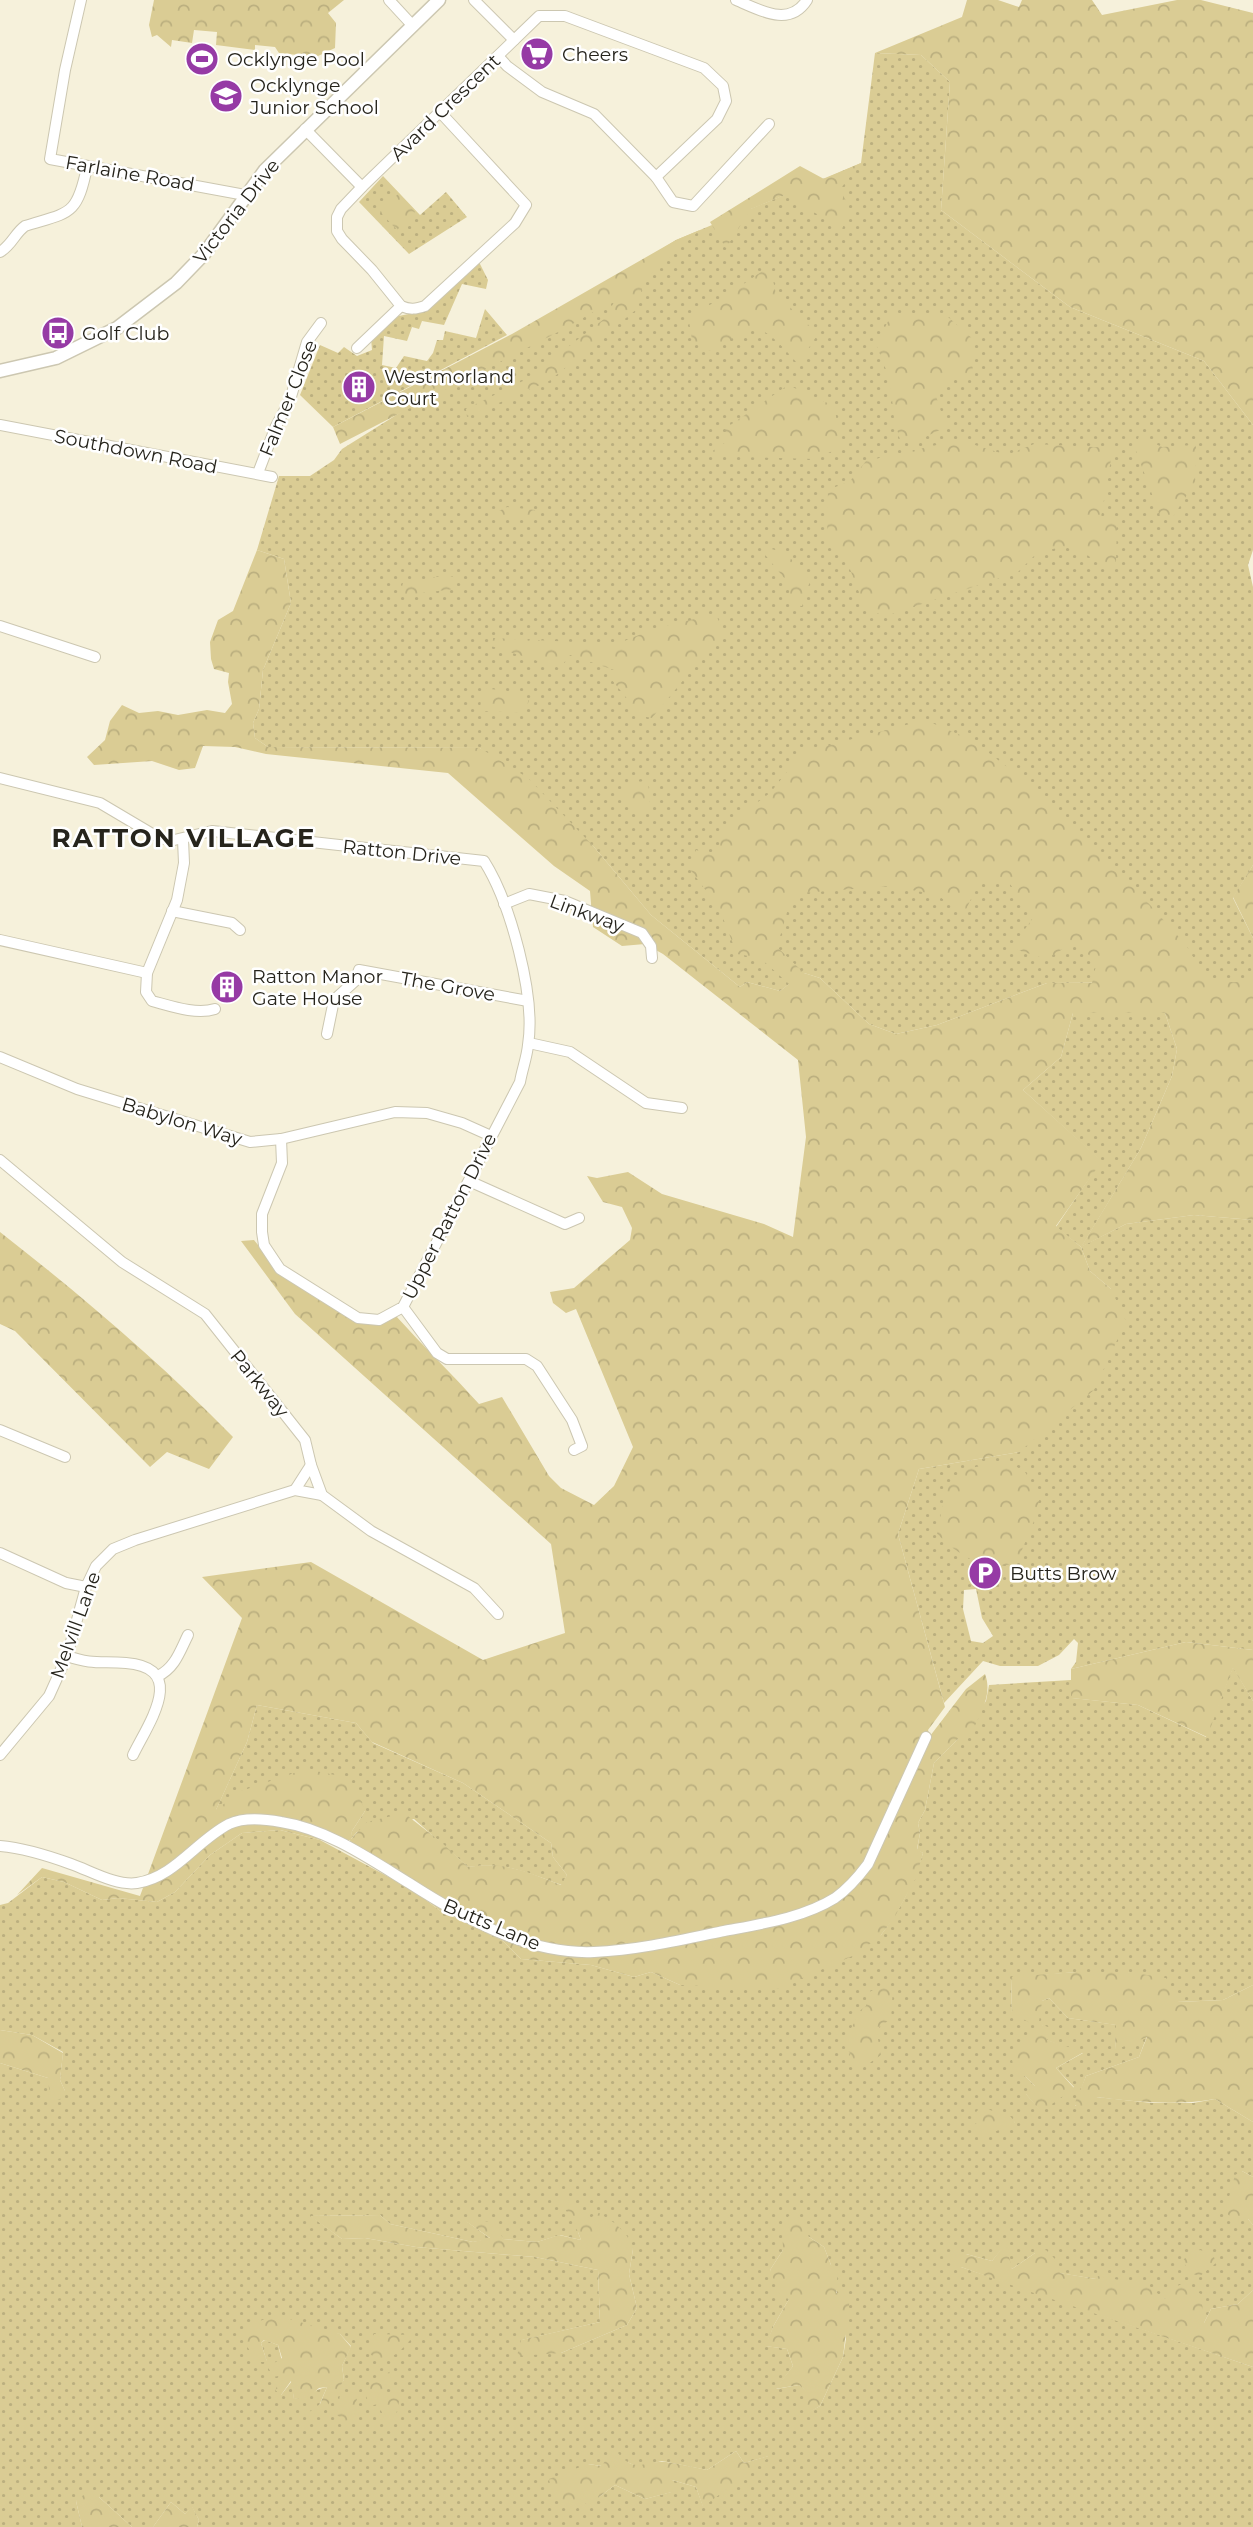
<svg xmlns="http://www.w3.org/2000/svg" width="1253" height="2527" viewBox="0 0 1253 2527" font-family="Montserrat,sans-serif">
	<style>
		.grass { fill: url(#grass-dots); fill-rule: evenodd }
		.forest { fill: url(#forest-crowns); fill-rule: evenodd }
		.lines { fill: none; stroke-linecap: round; stroke-linejoin: round }
		.minor-casing { stroke: #ccc7b1; stroke-width: 12 }
		.tertiary-casing { stroke: #ccc7b1; stroke-width: 15 }
		.minor { stroke: #fff; stroke-width: 10 }
		.tertiary { stroke: #fff; stroke-width: 12 }
		.labels { text-anchor: middle; stroke-width: 5; stroke-linejoin: round; paint-order: stroke }
		.poi-label { font-size: 19px; fill: #26241c; stroke: #fff; text-anchor: start }
		.street-label { font-size: 19px; fill: #26241c; stroke: #fff }
		.district-label { font-size: 26px; font-weight: bold; letter-spacing: 2px; fill: #26241c; stroke: #fff }
	</style>
	<defs>
		<pattern id="grass-dots" width="8" height="8" patternUnits="userSpaceOnUse" patternTransform="scale(1.75)"><rect width="8" height="8" fill="#dacc94"/><path d="M2 2h.1M6 6h.1" fill="none" stroke="#bbaf7f" stroke-width="1.8" stroke-linecap="round"/></pattern>
		<pattern id="forest-crowns" width="20" height="18" patternUnits="userSpaceOnUse" patternTransform="scale(1.75)"><rect width="20" height="18" fill="#dacc94"/><path d="M2 6a3 3 0 1 1 6 0M12 15a3 3 0 1 1 6 0" fill="none" stroke="#bbaf7f"/></pattern>
	</defs>
	<rect width="100%" height="100%" fill="#f6f1db"/>
	<g class="grass">
		<path d="M875,53L921,55L950,82L941,210L1070,307L1204,361L1253,425V550L1248,565L1253,587V865L1233,898L1253,938V982L1047,983L937,1025L896,1034L869,1024L820,978L804,973L780,991L747,982L740,987L651,915L594,847L480,748L268,747L255,738L253,723L259,709L263,670L291,603L284,559L257,550L279,476H310L334,460L342,449L676,240L861,163Z"/>
		<path d="M383,176L420,215L446,192L467,217L409,254L359,202Z"/>
		<path d="M479,262L488,280L486,289L462,284L444,325L422,321L419,329L412,327L407,341L384,336L382,365L396,368L404,356L427,361L433,353L437,340H443L445,331L476,338L485,309L507,335L333,427L300,395L320,345L338,353L344,347L357,356L372,350L371,338L394,317L423,311Z"/>
		<path d="M1073,1013H1165L1177,1049L1172,1076L1141,1148L1082,1246L1126,1224L1194,1215L1253,1220V1650L1186,1642L1071,1669L1076,1662L1078,1643L1074,1639L1059,1655L1038,1666H1000L983,1661L944,1703L898,1534L919,1469L1019,1452L1111,1289L1090,1271L1081,1247L1056,1227L1101,1161L1023,1090L1061,1057ZM976,1589L982,1618L993,1636L983,1643L971,1641L963,1609L964,1590Z"/>
		<path d="M1233,1667L1253,1701V1985L1223,2000L1177,2002L1128,1972H1076L1011,1978L1012,2013L1049,1998L1068,2018L1117,2025L1115,2049L1147,2036L1139,2057L1086,2076L1075,2106L1096,2097L1152,2103H1193L1215,2099L1253,2122V2177L1242,2171L1248,2219L1253,2225V2290L1238,2304L1211,2309L1203,2325L1165,2299L1096,2279L1059,2273L1035,2253L1012,2269L1001,2250L992,2261L966,2254L961,2267L1253,2367V2527H197L199,2520L192,2507L185,2514L171,2502L153,2527H132L99,2497L76,2501L82,2527H0V2063L48,2078L65,2091L60,2080L63,2052L32,2035L0,2030V1905L8,1903L42,1877L64,1882L102,1900L118,1898L157,1902L175,1892L210,1855L242,1833L280,1830L320,1840L413,1890L439,1910L502,1940L521,1959L591,1965L634,1977L651,1972L680,1985L881,1935C900,1910 914,1883 923,1853L917,1850L920,1833L918,1823L925,1810L934,1763L958,1739L986,1701L989,1685L1071,1680L1072,1698L1138,1705L1206,1737ZM1043,2025L1046,2040L1083,2053L1056,2068L1074,2087L1041,2111L1026,2094L1036,2087L1025,2076ZM983,2119L1015,2122L978,2138L979,2127ZM380,2215L390,2224L473,2242L491,2239L466,2221L503,2239L537,2242L560,2235L581,2240L578,2232L633,2249L629,2274L637,2308L627,2325L561,2353L522,2340L600,2322L598,2270L535,2257L416,2247L365,2238L342,2239L311,2216ZM809,2237L824,2247L831,2265L846,2339L843,2357L820,2406L805,2414L806,2390L799,2385L776,2389L793,2366L787,2349L766,2346L774,2325L789,2299L770,2270L783,2250ZM252,2327L340,2334L351,2346L342,2366L344,2380L315,2415L327,2387C314,2389 310,2397 294,2399L292,2381L281,2395L285,2374L278,2345L265,2340L261,2343L267,2362ZM736,2451L744,2463L769,2456L703,2506L696,2487L672,2480L671,2492L645,2499L615,2485L599,2497L588,2464L602,2466L624,2461L639,2467L662,2461L707,2470Z"/>
		<path d="M257,1705L356,1723L373,1743L463,1783L551,1843L553,1857L567,1875L562,1885C528,1873 505,1861 468,1867L414,1819L357,1832L350,1840L352,1831L365,1811L215,1812L247,1742Z"/>
	</g>
	<g class="forest">
		<path d="M154,0H344L328,13L336,23L335,48L316,57L279,53L275,47L255,45V50L216,45L217,32L194,30L192,43L172,40L171,47L157,35L152,37L149,25Z"/>
		<path d="M967,0H998L1019,7L1022,0H1092L1102,15L1177,0H1201L1253,13V425L1204,361L1070,307L941,210L950,82L921,55L875,53L962,17Z"/>
		<path d="M861,163L841,188L849,212L842,229L785,195L751,209L726,248L710,222L800,166L824,179Z"/>
		<path d="M398,194L415,212L397,230L380,212Z"/>
		<path d="M700,230L644,280L637,309L549,381L467,417L466,409L527,379L604,319L616,299L562,330L340,444L333,427L512,334L676,240Z"/>
		<path d="M770,266L776,294L818,334L798,364C759,321 760,321 710,351L692,340L688,315L720,300Z"/>
		<path d="M892,314L947,316L974,340L972,380L956,378L935,393L946,427L921,439L900,440L894,418L890,380L876,344Z"/>
		<path d="M788,385L834,406L842,447L814,459L705,456L726,442V428Z"/>
		<path d="M1139,436L1162,447L1196,445L1195,482L1173,517L1160,516L1135,448Z"/>
		<path d="M959,440L1007,455L1034,444L1113,448L1101,517L1123,521H1117L1116,562L1107,570L1086,554L1062,546L1035,555L1018,572L886,616L866,610L844,554L827,546L828,490L850,481L866,461Z"/>
		<path d="M507,507L535,510L536,520H500L495,513Z"/>
		<path d="M768,548L786,553L810,581L802,606L790,605L789,584L762,551Z"/>
		<path d="M257,550L284,559L291,603L263,670L259,709L253,723L255,738L268,747L480,748L528,778L594,847L651,915L740,987L747,982L780,991L789,984L760,958L737,954L719,908L689,868L696,850L716,856L725,826L770,793L803,752L925,720L972,740L1041,793L1151,906L1186,945L1208,982H1253V1220L1194,1215L1126,1224L1081,1247L1090,1271L1111,1289L1126,1321L1094,1390L1019,1452L919,1469L898,1534L945,1707L928,1730L930,1736L966,1689L985,1674C993,1695 980,1714 971,1734L958,1739L934,1763L925,1810L918,1823L920,1833L917,1849L923,1853L916,1878L894,1918L881,1935L857,1954L777,1989L680,1985L651,1972L634,1977L591,1965L521,1959L502,1940L439,1910L395,1875L351,1845L350,1840H320L280,1830L242,1833L210,1855L175,1892L157,1902L118,1898L102,1900L64,1882L42,1877L17,1895L42,1868L140,1896L242,1618L202,1577L311,1562L483,1660L565,1633L551,1544L295,1314L241,1241L254,1240L279,1271L367,1320L396,1316C423,1346 452,1374 479,1404L502,1397L549,1476L561,1488L594,1505L614,1486L633,1447L576,1309L566,1313L553,1303L550,1292L574,1288L630,1240L632,1228L622,1207L603,1202L587,1176L597,1178L628,1172L662,1194L764,1224L793,1237L806,1137L798,1060L663,954L645,944L622,946L593,927L590,891L554,866L448,773L266,754L235,747L203,746L195,768L179,770L152,761L94,765L87,757L105,740L110,721L122,705L139,713L158,711L178,715L207,710L225,713L232,704L228,682L229,673L214,669L211,659L210,642L218,620L233,611ZM980,880L1010,884L1033,918L1011,948L1046,959L1073,943L1097,961L1092,983H1047L937,1025L896,1034L869,1024L820,978L804,973L777,947L790,902L802,893L891,886L938,895L963,916ZM1073,1013H1165L1177,1049L1172,1076L1141,1148L1081,1247L1056,1226L1102,1161L1023,1090L1061,1057ZM257,1705L356,1723L372,1742L463,1783L551,1843L553,1857L567,1875L561,1885C528,1872 504,1861 468,1867L441,1842L404,1813L367,1822L351,1839L352,1831L365,1811L357,1791L335,1775L306,1769L241,1791L216,1810L247,1742Z"/>
		<path d="M447,575L459,579L454,589L406,595L401,590L403,583Z"/>
		<path d="M716,614L723,632L652,718L641,716L612,680L614,670L570,655L560,668L491,646L493,638L617,644L656,628Z"/>
		<path d="M482,688L516,692L529,700L525,713L480,711Z"/>
		<path d="M647,781L650,794L648,812L636,810L622,794L624,783Z"/>
		<path d="M1253,865V938L1233,897Z"/>
		<path d="M0,1232C82,1296 161,1363 233,1437L209,1469L167,1452L150,1467L15,1331L0,1324Z"/>
		<path d="M1009,1462L1025,1472L1040,1497L1034,1521L1017,1562C987,1574 958,1555 937,1534L946,1488L969,1468Z"/>
		<path d="M1186,1642L1253,1650V1701L1233,1668L1207,1737L1138,1705L1071,1698V1669Z"/>
		<path d="M1076,1972H1128L1166,1978L1178,2002L1223,2000L1253,1985V2122L1215,2099C1175,2106 1137,2102 1097,2097L1086,2109L1074,2105L1086,2076L1139,2057L1147,2037L1115,2050L1116,2025L1068,2018L1049,1998L1042,2001L1039,2022L1030,2023L1012,2013L1011,1977Z"/>
		<path d="M884,1985L893,1988L891,2019L879,2027L884,2036L878,2039L881,2055L861,2069L851,2065L849,2060L850,2053L842,2043L856,2020L853,2016L866,2006L867,1993Z"/>
		<path d="M1043,2025L1053,2029L1047,2040L1084,2052L1056,2068L1074,2088L1041,2112L1025,2093L1035,2086L1025,2076L1015,2077L1011,2053Z"/>
		<path d="M0,2030L32,2035L63,2053L60,2080L65,2091L60,2100L50,2099L48,2078L0,2063Z"/>
		<path d="M981,2107L1011,2117L1015,2123L978,2139V2127L970,2128L982,2119L976,2112Z"/>
		<path d="M1242,2171L1253,2177V2225L1248,2219L1236,2221L1225,2212L1235,2175Z"/>
		<path d="M565,2194L588,2219L599,2213L616,2224L627,2236L633,2249L629,2274L637,2308L627,2325L561,2353L517,2356L521,2340L600,2322L598,2270L535,2257L416,2247L365,2238L342,2239L310,2216L380,2215L390,2224L473,2242L490,2238L464,2220L496,2222L503,2239L537,2242L559,2235L581,2240L578,2232L558,2196Z"/>
		<path d="M789,2216H799L809,2237L824,2247L831,2265L838,2269L836,2293L850,2296L843,2357L820,2406L805,2415V2390L799,2385L775,2389L793,2366L787,2349L765,2346L774,2325L789,2299L780,2296L770,2270L783,2250L782,2223Z"/>
		<path d="M1001,2249H1007L1012,2269L1035,2253L1046,2250L1056,2260L1060,2273L1096,2279L1098,2276L1146,2285L1165,2299L1167,2290L1182,2284L1201,2294L1204,2323L1211,2309L1238,2304L1253,2290V2367L1025,2290L961,2267L948,2259L951,2256L966,2254L992,2261Z"/>
		<path d="M1200,2250L1213,2254L1216,2263L1200,2276L1189,2273L1183,2260L1192,2252Z"/>
		<path d="M283,2317L340,2334L351,2347L342,2366L344,2380L322,2414L315,2415L308,2413L320,2404L327,2387L319,2388L308,2398L294,2399L291,2381L281,2395L275,2390L284,2375L273,2377L268,2367L282,2358L278,2345L264,2340L261,2343L267,2362H256L243,2339C256,2320 261,2318 283,2317Z"/>
		<path d="M374,2334L415,2335L398,2353L380,2362L369,2353V2343Z"/>
		<path d="M394,2370L385,2389L387,2393L400,2397L394,2424L389,2428L378,2404L370,2406L366,2396L371,2380Z"/>
		<path d="M357,2383L361,2384L355,2406L357,2417L345,2421L337,2415L340,2394L354,2391Z"/>
		<path d="M736,2451L744,2463L772,2455L703,2507L696,2487L672,2480V2492L645,2499L615,2485L599,2497L571,2511L552,2496L549,2479L588,2464L601,2466L608,2458L618,2453C636,2475 645,2460 666,2462C680,2464 693,2467 707,2470Z"/>
		<path d="M86,2493L99,2497L132,2527H82L76,2501Z"/>
		<path d="M171,2502L185,2514L192,2506L199,2520L197,2527H153Z"/>
	</g>
	<g class="lines">
		<defs>
			<g id="minor">
				<path d="M81,0L65,70L50,159L245,195"/>
				<path d="M389,0L413,26"/>
				<path d="M474,0L514,40"/>
				<path d="M736,0C760,10 789,28 807,0"/>
				<path d="M498,56L507,66L542,92L594,114L656,177L673,202L693,206L769,124"/>
				<path d="M440,112L526,205L515,223L425,306C416,309 410,310 401,306L372,270L342,239L337,231V217L341,209L362,187L539,16H565L704,68L723,86L726,101L717,119L656,177"/>
				<path d="M305,129L362,187"/>
				<path d="M0,252C12,245 15,233 25,226C70,212 77,216 87,167"/>
				<path d="M357,348L401,306"/>
				<path d="M0,425L272,477"/>
				<path d="M258,473L276,426L290,400L307,342L321,323"/>
				<path d="M0,626L95,657"/>
				<path d="M0,778L100,803L154,835L170,841L212,831L484,861C510,902 536,996 528,1045C527,1057 522,1070 520,1082L403,1307L379,1320L358,1318L280,1269L264,1245L262,1232V1214L282,1163L281,1139"/>
				<path d="M183,840L184,863L177,900L147,973L146,992L152,1001C171,1006 196,1015 215,1009"/>
				<path d="M504,904L529,894L565,901L642,933L651,946L652,958"/>
				<path d="M172,911L232,923L240,930"/>
				<path d="M0,940L147,973"/>
				<path d="M327,1034L334,1000L355,981L359,970L528,1001"/>
				<path d="M529,1043L570,1052L646,1103L682,1108"/>
				<path d="M0,1057L77,1089L250,1142L281,1139L395,1112L427,1113L462,1123L491,1136"/>
				<path d="M0,1160L122,1262L205,1314L305,1440L311,1465L322,1495L371,1531L474,1588L498,1614"/>
				<path d="M469,1181L565,1224L579,1218"/>
				<path d="M403,1307L437,1353L447,1359H526L537,1366L572,1420L582,1446L574,1450"/>
				<path d="M0,1430L65,1457"/>
				<path d="M295,1490L311,1465"/>
				<path d="M0,1553L66,1583L86,1587"/>
				<path d="M67,1656C93,1665 101,1661 126,1663C189,1668 148,1724 133,1755"/>
				<path d="M158,1676C175,1668 180,1651 188,1635"/>
				<path d="M0,1755L49,1696L67,1656L86,1587L96,1566L113,1549L135,1540L295,1490L322,1495"/>
				<path d="M0,1846C24,1848 49,1856 71,1864C91,1871 116,1886 137,1883C175,1877 196,1841 229,1824C244,1817 265,1819 281,1822C327,1829 370,1859 409,1883C462,1917 528,1955 594,1952C638,1950 681,1940 724,1931C761,1924 803,1918 835,1898C848,1889 859,1876 868,1864L926,1737"/>
			</g>
			<path id="tertiary" d="M0,371L56,358L117,328L176,283L204,254L265,170L439,0"/>
		</defs>
		<use href="#minor" class="minor-casing"/>
		<use href="#tertiary" class="tertiary-casing"/>
		<use href="#minor" class="minor"/>
		<use href="#tertiary" class="tertiary"/>
	</g>
	<defs>
		<symbol id="supermarket-disc" viewBox="-11 -11 22 22"><circle r="9.5" fill="#963aa5" stroke="#fff"/><path d="M-6-5.5h2.5l.6 2H6L4.5 2H-2.5L-4.4-4H-6ZM-1.5 3.2a1.3 1.3 0 1 0 .1 0ZM3 3.2a1.3 1.3 0 1 0 .1 0Z" fill="#fff"/></symbol>
		<symbol id="stadium-disc" viewBox="-11 -11 22 22"><circle r="9.5" fill="#963aa5" stroke="#fff"/><path d="M0-5a6.5 5 0 1 0 0 10a6.5 5 0 1 0 0-10ZM-3.5-1.8h7v3.6h-7Z" fill="#fff"/></symbol>
		<symbol id="school-disc" viewBox="-11 -11 22 22"><circle r="9.5" fill="#963aa5" stroke="#fff"/><path d="M0-5L7-2L0 1L-7-2ZM-4 1L0 2.5L4 1V4Q0 6-4 4Z" fill="#fff"/></symbol>
		<symbol id="bus-disc" viewBox="-11 -11 22 22"><circle r="9.5" fill="#963aa5" stroke="#fff"/><path d="M-5-6H5V4H4V6H2V4H-2V6H-4V4H-5ZM-3.5-4V0h7V-4ZM-3.5 1.2v1.5H-2V1.2ZM2 1.2v1.5H3.5V1.2Z" fill="#fff"/></symbol>
		<symbol id="building-disc" viewBox="-11 -11 22 22"><circle r="9.5" fill="#963aa5" stroke="#fff"/><path d="M-4-6H4V6H1V3H-1V6H-4ZM-2.5-4.3h1.7v1.8h-1.7ZM.8-4.3h1.7v1.8H.8ZM-2.5-1h1.7V.8h-1.7ZM.8-1h1.7V.8H.8Z" fill="#fff"/></symbol>
		<symbol id="parking-disc" viewBox="-11 -11 22 22"><circle r="9.5" fill="#963aa5" stroke="#fff"/><path d="M-3.5-5.5H1a3.5 3.5 0 0 1 0 7H-1V5.5H-3.5ZM-1-3.4V-.6H.8a1.4 1.4 0 0 0 0-2.8Z" fill="#fff"/></symbol>
	</defs>
	<g fill-rule="evenodd">
		<use href="#supermarket-disc" x="518" y="35" width="38" height="38"/>
		<use href="#stadium-disc" x="183" y="40" width="38" height="38"/>
		<use href="#school-disc" x="207" y="77" width="38" height="38"/>
		<use href="#bus-disc" x="39" y="314" width="38" height="38"/>
		<use href="#building-disc" x="340" y="368" width="38" height="38"/>
		<use href="#building-disc" x="208" y="968" width="38" height="38"/>
		<use href="#parking-disc" x="966" y="1554" width="38" height="38"/>
	</g>
	<g class="labels">
		<g class="poi-label">
			<text x="562" y="61">Cheers</text>
			<text x="227" y="66">Ocklynge Pool</text>
			<text x="250" y="92">Ocklynge<tspan x="250" dy="22">Junior School</tspan></text>
			<text x="82" y="340">Golf Club</text>
			<text x="384" y="383">Westmorland<tspan x="384" dy="22">Court</tspan></text>
			<text x="252" y="983">Ratton Manor<tspan x="252" dy="22">Gate House</tspan></text>
			<text x="1010" y="1580">Butts Brow</text>
		</g>
		<g class="street-label">
			<text transform="translate(445 107) rotate(-44)" y="7">Avard Crescent</text>
			<text transform="translate(130 173) rotate(10)" y="7">Farlaine Road</text>
			<text transform="translate(236 211) rotate(-52)" y="7">Victoria Drive</text>
			<text transform="translate(288 398) rotate(-68)" y="7">Falmer Close</text>
			<text transform="translate(136 451) rotate(11)" y="7">Southdown Road</text>
			<text transform="translate(402 852) rotate(6)" y="7">Ratton Drive</text>
			<text transform="translate(587 913) rotate(20)" y="7">Linkway</text>
			<text transform="translate(448 986) rotate(10)" y="7">The Grove</text>
			<text transform="translate(182 1121) rotate(17)" y="7">Babylon Way</text>
			<text transform="translate(449 1216) rotate(-63)" y="7">Upper Ratton Drive</text>
			<text transform="translate(260 1383) rotate(51)" y="7">Parkway</text>
			<text transform="translate(75 1625) rotate(-70)" y="7">Melvill Lane</text>
			<text transform="translate(492 1924) rotate(23)" y="7">Butts Lane</text>
		</g>
		<g class="district-label">
			<text x="184" y="847">RATTON VILLAGE</text>
		</g>
	</g>
</svg>
